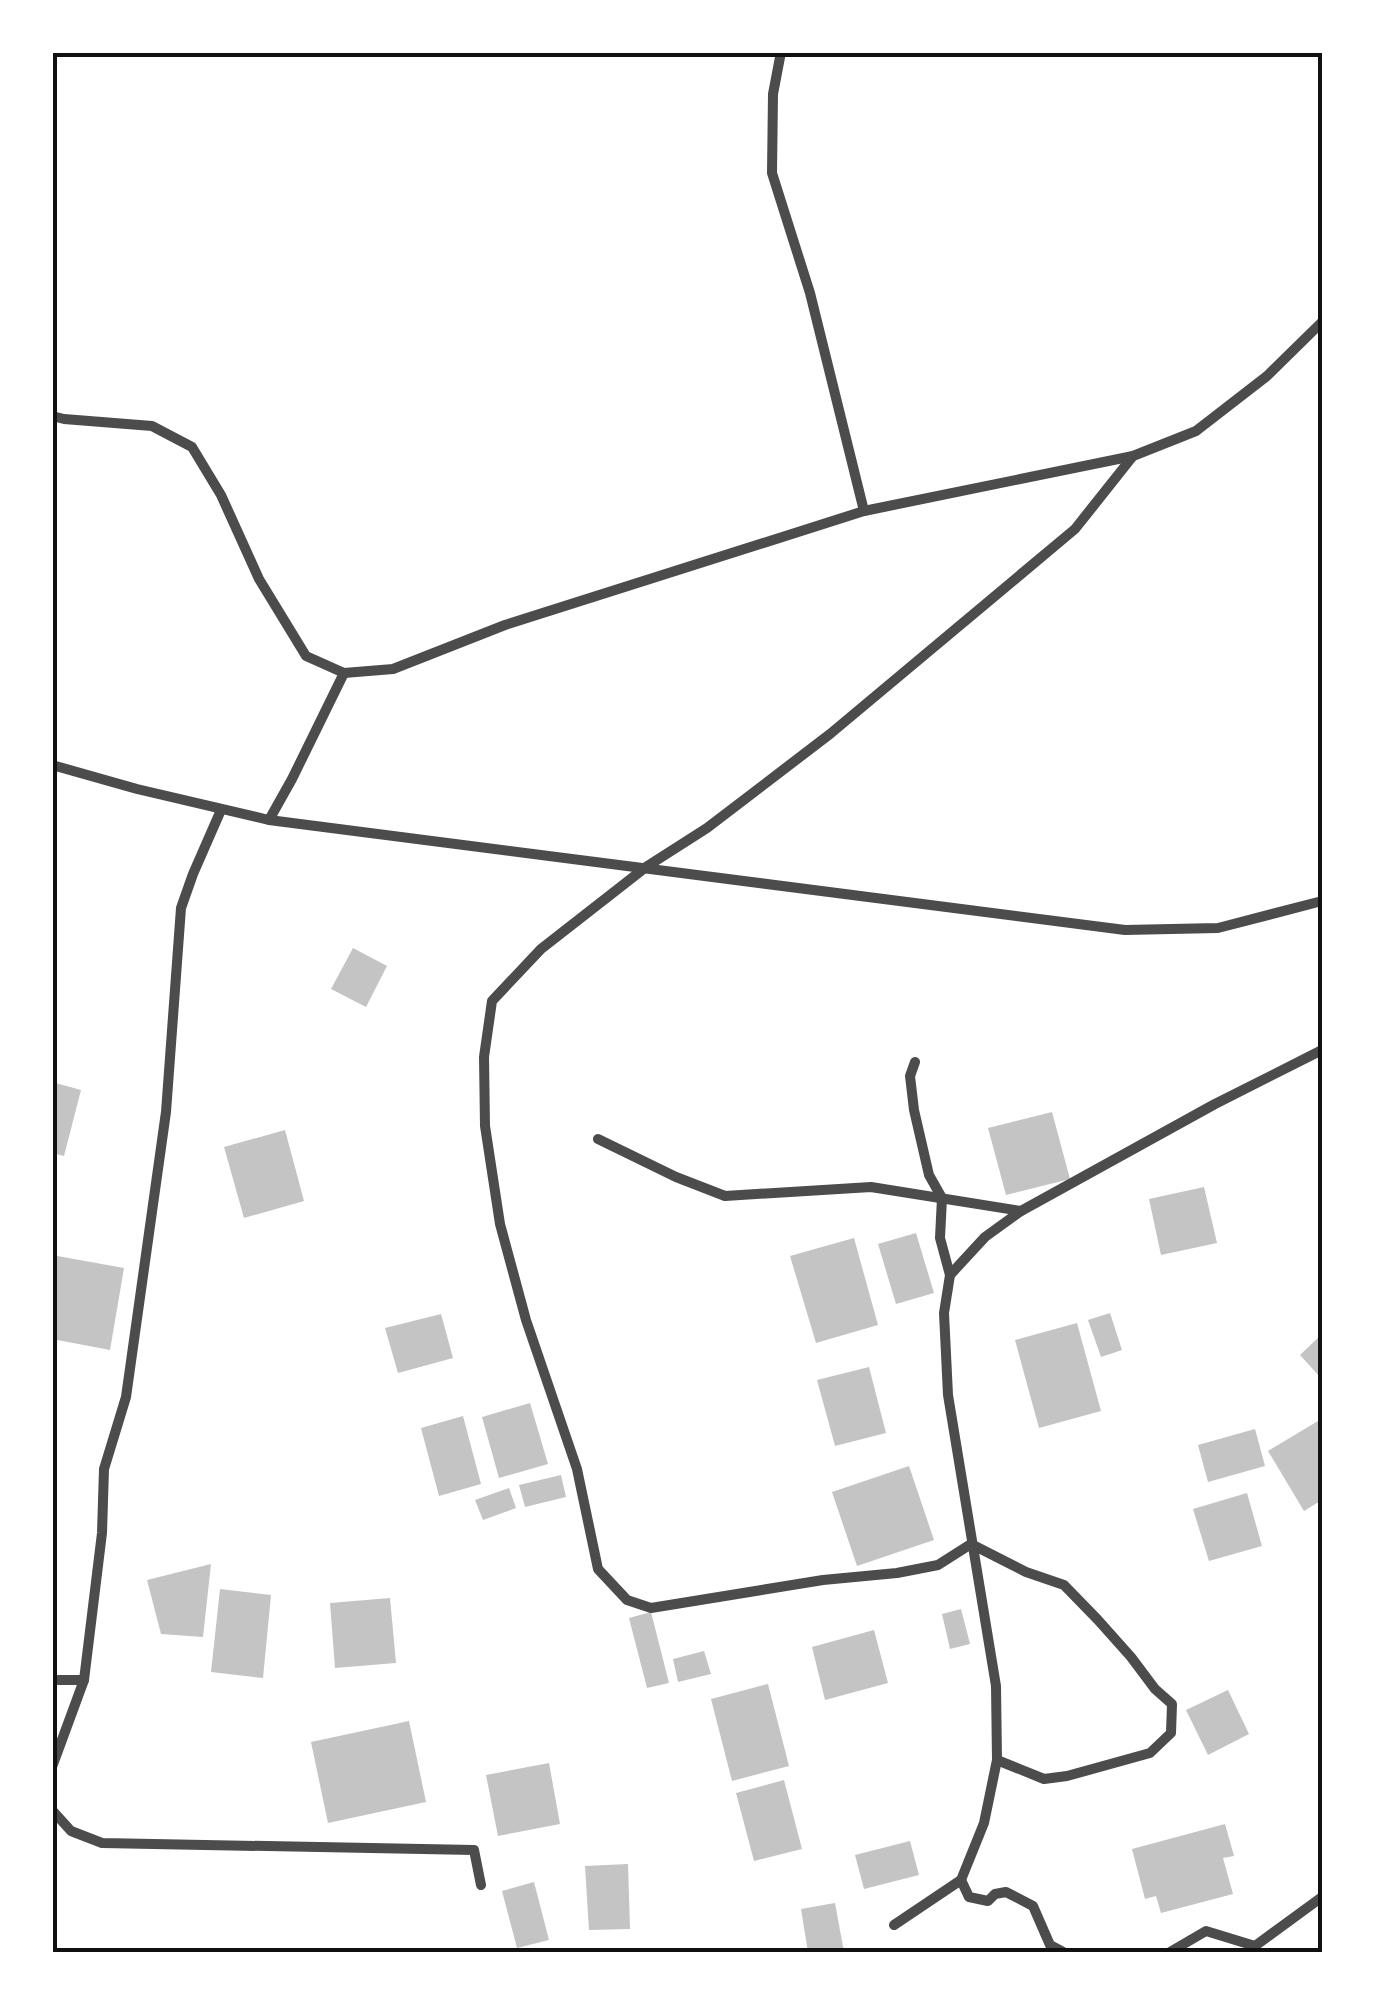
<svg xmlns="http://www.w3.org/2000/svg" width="1375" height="2005" viewBox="0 0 1375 2005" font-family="'Libre Baskerville',serif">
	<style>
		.building { fill: #c4c4c4 }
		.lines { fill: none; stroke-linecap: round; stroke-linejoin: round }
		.minor { stroke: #4c4c4c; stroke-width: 10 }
		.neatline { fill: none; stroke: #111; stroke-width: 4 }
	</style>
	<rect width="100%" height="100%" fill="#fff"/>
	<g class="building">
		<path d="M353,948L387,966L366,1007L331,989Z"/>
		<path d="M52,1082L81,1090L64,1156L52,1153Z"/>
		<path d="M1052,1112L1070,1179L1006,1195L988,1128Z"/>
		<path d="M285,1130L304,1201L244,1218L224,1147Z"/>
		<path d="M1204,1187L1217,1243L1161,1255L1149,1199Z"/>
		<path d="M916,1233L934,1293L896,1304L878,1244Z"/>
		<path d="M854,1238L878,1325L816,1343L790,1256Z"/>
		<path d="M52,1255L124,1268L110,1350L52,1339Z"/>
		<path d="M1110,1313L1122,1350L1101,1357L1088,1320Z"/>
		<path d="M441,1314L453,1358L398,1373L385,1328Z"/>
		<path d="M1077,1323L1101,1411L1039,1428L1015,1340Z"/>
		<path d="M1322,1334V1375L1320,1377L1300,1355Z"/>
		<path d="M869,1367L886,1433L835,1446L817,1380Z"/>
		<path d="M530,1403L548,1464L499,1478L482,1417Z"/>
		<path d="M463,1416L481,1484L439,1496L421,1428Z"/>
		<path d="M1318,1421L1322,1429V1500L1304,1511L1268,1451Z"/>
		<path d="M1255,1429L1265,1466L1208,1482L1198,1445Z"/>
		<path d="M909,1466L934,1540L857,1566L832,1492Z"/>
		<path d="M561,1475L566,1497L525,1507L519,1485Z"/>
		<path d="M509,1488L516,1508L483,1520L475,1500Z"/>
		<path d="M1247,1493L1262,1546L1209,1561L1193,1509Z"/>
		<path d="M211,1564L203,1637L161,1634L147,1580Z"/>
		<path d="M220,1589L271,1595L263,1678L211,1672Z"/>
		<path d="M390,1598L396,1663L335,1668L330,1603Z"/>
		<path d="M961,1609L970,1644L950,1649L942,1614Z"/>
		<path d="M651,1612L669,1683L647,1688L629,1618Z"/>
		<path d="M874,1630L888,1683L825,1700L812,1647Z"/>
		<path d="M704,1651L711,1674L678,1682L673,1659Z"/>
		<path d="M768,1684L789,1766L732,1781L711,1699Z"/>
		<path d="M1228,1690L1249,1734L1208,1755L1186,1710Z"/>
		<path d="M409,1721L426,1802L328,1823L311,1742Z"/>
		<path d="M549,1763L560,1824L498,1836L486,1775Z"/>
		<path d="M784,1780L802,1849L754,1861L736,1793Z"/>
		<path d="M1225,1824L1234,1856L1223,1858L1233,1894L1161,1913L1156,1896L1145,1899L1132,1849Z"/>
		<path d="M910,1841L919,1875L864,1889L855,1855Z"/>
		<path d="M628,1864L630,1929L589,1930L585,1866Z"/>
		<path d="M534,1882L549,1940L517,1948L502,1891Z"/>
		<path d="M835,1903L844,1952H808L801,1909Z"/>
	</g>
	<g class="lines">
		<g class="minor">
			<path d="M781,52L773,94L772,173L810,293L864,511"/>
			<path d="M52,416L64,419L152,426L192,447L221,495L259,579L306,656L344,673L393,669L505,625L864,511L1133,456L1196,431L1267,376L1322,322"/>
			<path d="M52,765L137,789L269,820L1125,930L1218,928L1322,901"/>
			<path d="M269,820L292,779L344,673"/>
			<path d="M915,1062L910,1076L914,1110L929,1175L942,1198L940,1238L950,1275"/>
			<path d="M598,1139L676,1177L725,1196L871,1187L1021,1211"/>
			<path d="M52,1680H84"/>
			<path d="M997,1760L1044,1779L1067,1776L1150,1753L1171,1733L1172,1704L1155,1689L1131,1657L1098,1620L1064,1585L1026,1572L971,1544L938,1565L897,1573L823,1580L651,1608L627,1600L598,1569L577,1469L526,1320L500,1224L485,1126L484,1057L492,1001L541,949L646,867L707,828L830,734L1075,529L1133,456"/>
			<path d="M52,1767L84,1680L102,1533L104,1469L126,1397L166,1112L181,908L193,874L221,810"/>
			<path d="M52,1810L71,1831L102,1843L474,1850L481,1885"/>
			<path d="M961,1880L969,1897L988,1901L995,1894L1006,1892L1033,1906L1050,1945L1063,1952"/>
			<path d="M894,1925L961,1880L984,1823L997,1760L996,1686L948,1395L944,1313L950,1275L985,1237L1021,1211L1215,1104L1322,1050"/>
			<path d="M1170,1952L1206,1931L1255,1946L1322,1897"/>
		</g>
	</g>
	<rect width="1375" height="2005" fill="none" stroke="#ffffff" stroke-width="110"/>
	<rect x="55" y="55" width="1265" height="1895" class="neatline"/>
</svg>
